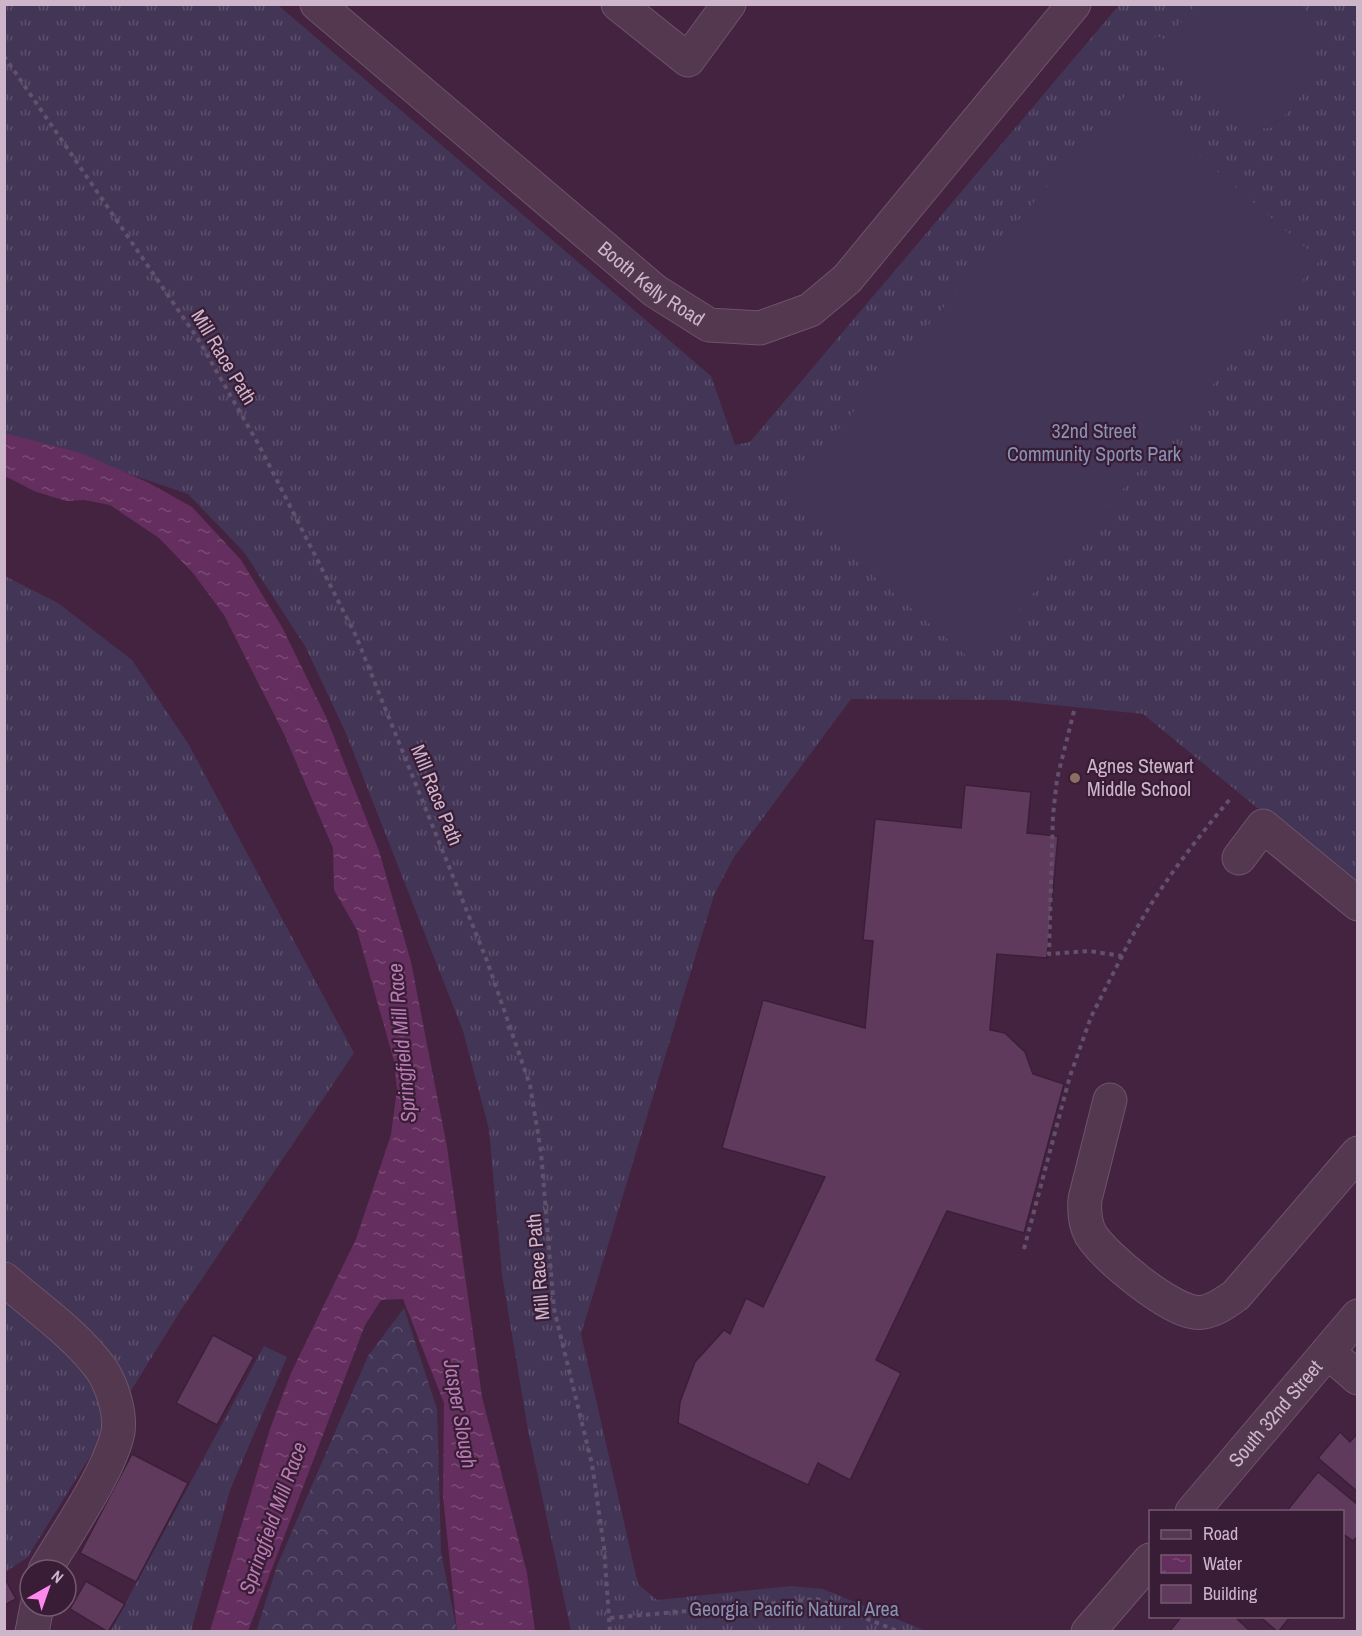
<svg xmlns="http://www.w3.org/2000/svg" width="1362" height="1636" viewBox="0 0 1362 1636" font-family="'Archivo Narrow',sans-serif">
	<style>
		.grass { fill: url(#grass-tufts) }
		.forest { fill: url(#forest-crowns) }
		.pitch { fill: #433556 }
		.water { fill: url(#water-ripples) }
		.building { fill: #603a5c; stroke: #3b1f38; stroke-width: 1.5 }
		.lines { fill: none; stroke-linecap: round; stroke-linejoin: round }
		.minor-casing { stroke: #6e536b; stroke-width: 35 }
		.path { stroke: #62506c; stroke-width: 4; stroke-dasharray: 4.5 4.5; stroke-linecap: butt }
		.minor { stroke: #533850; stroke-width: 33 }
		.education-dot { fill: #8d6e63; stroke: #391d36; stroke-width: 2 }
		.labels { text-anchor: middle; stroke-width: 4.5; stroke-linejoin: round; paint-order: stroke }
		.street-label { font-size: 20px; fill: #cdb5ca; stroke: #391d36 }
		.park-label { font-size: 20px; fill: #8892b4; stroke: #391d36 }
		.poi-label { font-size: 20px; fill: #cdb5ca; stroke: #391d36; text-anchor: start }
		.water-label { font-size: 21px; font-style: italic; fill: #b87ab2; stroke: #391d36 }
	</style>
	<defs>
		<pattern id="grass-tufts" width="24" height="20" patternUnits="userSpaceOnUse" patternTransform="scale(1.5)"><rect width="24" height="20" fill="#433556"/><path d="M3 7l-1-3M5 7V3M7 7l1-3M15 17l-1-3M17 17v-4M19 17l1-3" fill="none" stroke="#5d506d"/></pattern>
		<pattern id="forest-crowns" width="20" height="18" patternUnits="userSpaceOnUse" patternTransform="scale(1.5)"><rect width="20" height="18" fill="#433556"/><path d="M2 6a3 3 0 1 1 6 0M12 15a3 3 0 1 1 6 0" fill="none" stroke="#5d506d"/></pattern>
		<pattern id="water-ripples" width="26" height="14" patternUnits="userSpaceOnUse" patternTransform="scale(1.5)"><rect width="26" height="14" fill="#642f5e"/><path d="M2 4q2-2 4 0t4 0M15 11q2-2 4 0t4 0" fill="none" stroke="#794b74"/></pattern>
	</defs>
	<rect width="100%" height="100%" fill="#442341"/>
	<g class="grass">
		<path d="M4,5H278L711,376L735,445L750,442L1119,5H1357V890L1143,714L1006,700L851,699L734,857L714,895L581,1334L638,1584L657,1600L791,1586L823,1589L926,1631H571L528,1430L502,1275L489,1129L463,1031L345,731L305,646L244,552L188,494L109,467L5,439Z"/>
		<path d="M5,576L58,603L132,660L189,745L354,1053L181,1310L27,1558L5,1572Z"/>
		<path d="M264,1346L287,1357L230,1490L191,1631L110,1632Z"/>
	</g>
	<path class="forest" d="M404,1308L437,1409L441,1552L457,1631L256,1632L277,1566L368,1356Z"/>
	<g class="pitch">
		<path d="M1196,4L1303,5C1323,55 1314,93 1271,128L1249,129L1170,66L1165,68L1150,60L1148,48L1156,36L1167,40Z"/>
		<path d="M1127,94L1320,260L974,662L781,496Z"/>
	</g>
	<path class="water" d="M4,433L81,453L149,483L192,507L241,560L282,627L326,717L379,851L411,962L447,1147L482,1397L527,1573L535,1631H457L443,1496L444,1403L403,1299L381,1300L365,1325L248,1631H210L270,1429L291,1373L356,1239L391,1135L397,1089L394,1061L357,930L334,890L333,848L284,734L224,615L193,573L159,538L110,505L84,500L66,501L34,491L5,476Z"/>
	<g class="building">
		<path d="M965,785L1031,792L1027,833L1058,836L1047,958L997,954L990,1030L1005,1033L1025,1052L1033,1074L1064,1084L1024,1233L947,1211L876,1360L901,1373L850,1480L818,1463L808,1485L678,1423L680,1402L695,1362L724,1330L730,1334L746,1298L763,1307L825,1177L722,1148L763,1000L865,1028L873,941L863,940L875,819L961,828Z"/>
		<path d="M213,1335L254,1357L217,1425L176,1403Z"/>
		<path d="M1340,1432L1350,1442L1358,1433V1492L1318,1458Z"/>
		<path d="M132,1454L188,1483L136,1582L80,1553Z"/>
		<path d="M1318,1472L1358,1505V1536L1353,1541L1342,1533V1512H1286Z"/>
		<path d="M4,1577L16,1599L4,1605Z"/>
		<path d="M86,1581L125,1604L108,1632L70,1609Z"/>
		<path d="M1182,1616H1234L1251,1632H1169Z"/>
		<path d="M1259,1616H1291L1278,1632Z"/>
	</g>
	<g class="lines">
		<defs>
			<g id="minor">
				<path id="s1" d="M317,4L655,291L709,325L760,328L810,310L847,279L1074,4"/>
				<path d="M618,4L688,60L729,4"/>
				<path d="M1239,858L1263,826L1358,904"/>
				<path d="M1110,1100L1085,1199C1084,1211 1085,1224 1091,1235C1106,1258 1167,1308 1194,1312C1209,1315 1225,1303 1236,1295L1358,1153"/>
				<path d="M4,1279C36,1307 77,1335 102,1370C112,1386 121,1413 118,1432C110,1471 66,1534 45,1570"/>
				<path d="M1328,1352L1358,1378"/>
				<path id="s2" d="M1192,1512L1358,1316"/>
				<path d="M32,1632L37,1606"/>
				<path d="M1088,1632L1150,1560"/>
			</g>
		</defs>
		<use href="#minor" class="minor-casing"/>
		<g class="path">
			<path d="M4,56L198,339L260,447L356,636L487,961L530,1085L541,1152L554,1309L592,1464L604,1547L610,1632"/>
			<path d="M1074,711L1057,779L1053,815L1049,954L1089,951L1122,956C1149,900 1190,847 1230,799"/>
			<path d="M1024,1249L1070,1076L1091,1017L1122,956"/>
			<path d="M610,1618L817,1599L900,1632"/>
		</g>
		<use href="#minor" class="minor"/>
	</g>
	<circle class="education-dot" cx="1075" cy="778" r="6"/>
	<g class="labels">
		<g class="street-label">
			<text dy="7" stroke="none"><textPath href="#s1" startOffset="436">Booth Kelly Road</textPath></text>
			<text transform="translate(224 357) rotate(59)" y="7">Mill Race Path</text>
			<text transform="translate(437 795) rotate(68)" y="7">Mill Race Path</text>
			<text transform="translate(538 1267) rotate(-95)" y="7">Mill Race Path</text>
			<text dy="7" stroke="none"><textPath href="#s2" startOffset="129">South 32nd Street</textPath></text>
		</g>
		<g class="park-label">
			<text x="1094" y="438">32nd Street<tspan x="1094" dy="23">Community Sports Park</tspan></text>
			<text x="794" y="1616">Georgia Pacific Natural Area</text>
		</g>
		<g class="poi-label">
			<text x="1087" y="773">Agnes Stewart<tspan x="1087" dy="23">Middle School</tspan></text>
		</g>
		<g class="water-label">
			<text transform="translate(402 1043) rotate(-95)" y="7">Springfield Mill Race</text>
			<text transform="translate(460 1414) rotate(80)" y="7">Jasper Slough</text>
			<text transform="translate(273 1518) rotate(-70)" y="7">Springfield Mill Race</text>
		</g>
	</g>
	<rect width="1362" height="1636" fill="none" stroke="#cdb5ca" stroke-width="12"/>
	<rect x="1149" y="1510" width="195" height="108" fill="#391d36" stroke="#745a71" stroke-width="1.5"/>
	<rect x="1161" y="1530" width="30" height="9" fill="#533850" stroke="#745a71" stroke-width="1.5"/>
	<text x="1203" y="1540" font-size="18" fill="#cdb5ca">Road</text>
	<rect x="1161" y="1555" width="30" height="18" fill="url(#water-ripples)" stroke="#745a71" stroke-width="1.5"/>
	<text x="1203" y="1570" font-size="18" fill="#cdb5ca">Water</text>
	<rect x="1161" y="1585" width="30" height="18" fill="#603a5c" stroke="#745a71" stroke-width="1.5"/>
	<text x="1203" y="1600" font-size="18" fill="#cdb5ca">Building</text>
	<g transform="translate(48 1588) rotate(40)"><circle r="28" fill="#391d36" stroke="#745a71" stroke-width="1.5"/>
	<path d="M0-4.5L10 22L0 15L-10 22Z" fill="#ff88ee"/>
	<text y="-9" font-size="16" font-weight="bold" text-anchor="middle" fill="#cdb5ca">N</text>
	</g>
</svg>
